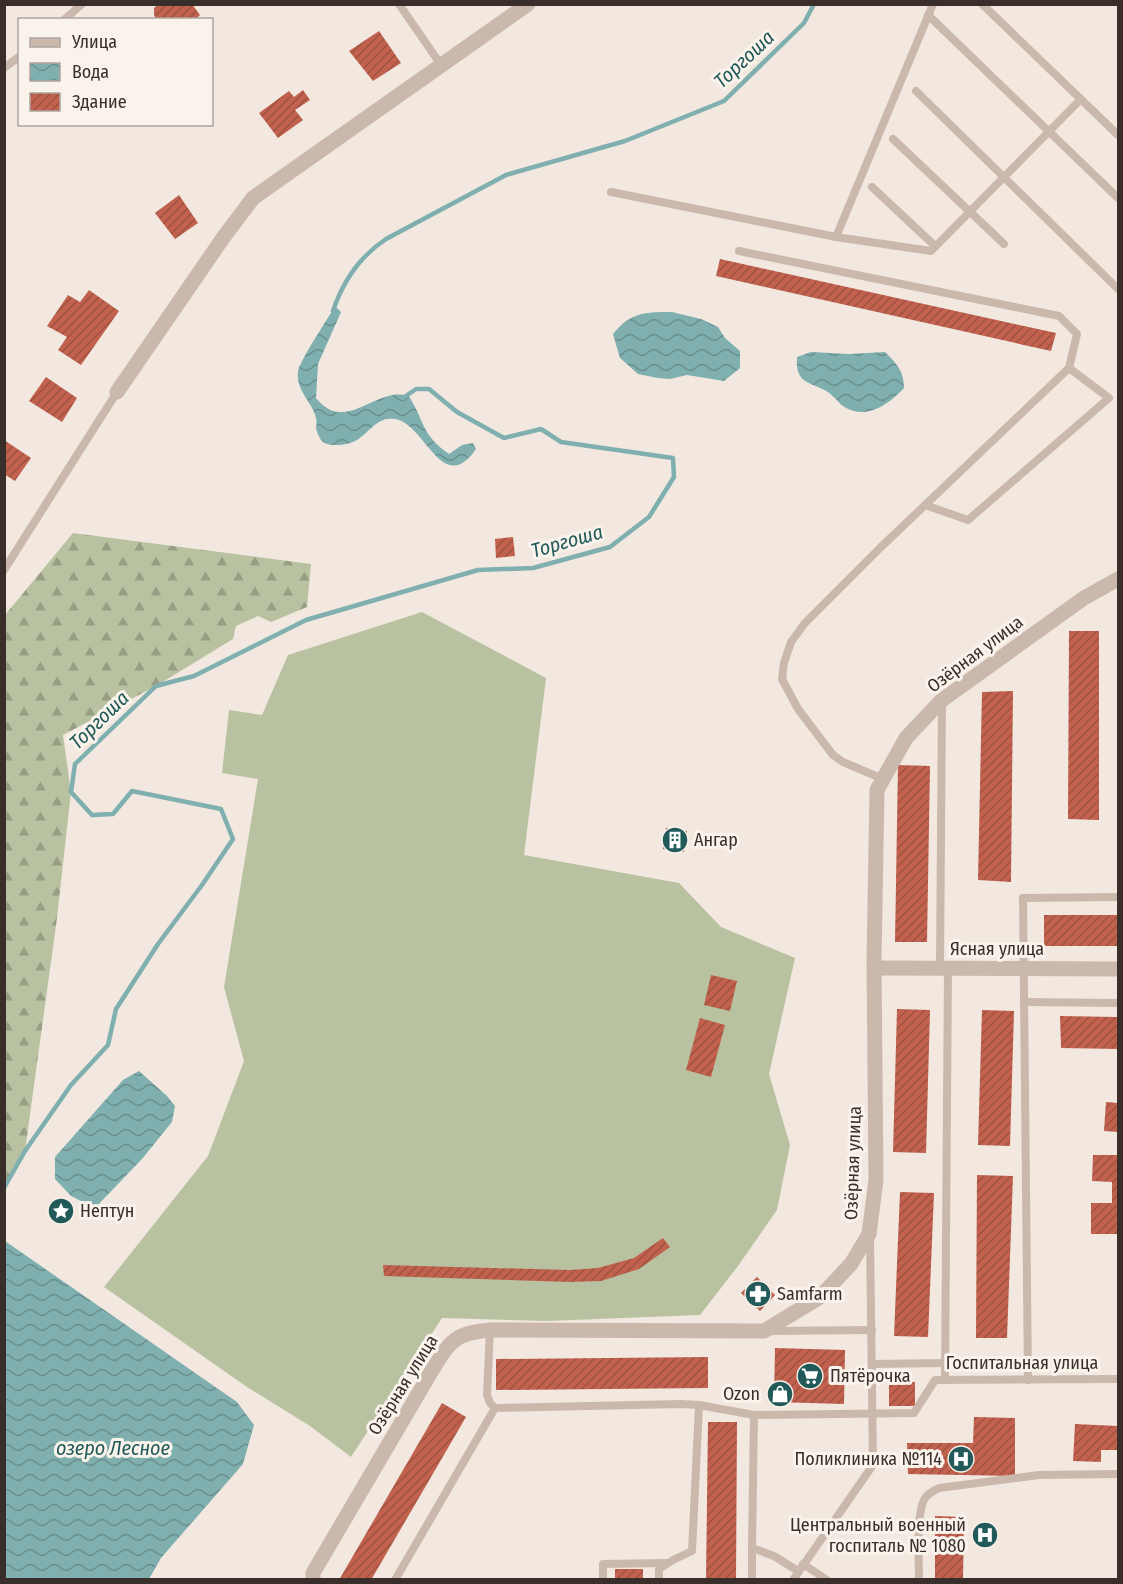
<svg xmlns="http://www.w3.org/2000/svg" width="1123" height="1584" viewBox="0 0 1123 1584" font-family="'Fira Sans Condensed',sans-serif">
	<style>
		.forest { fill: url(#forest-firs) }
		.pitch { fill: #b9c2a0 }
		.water { fill: url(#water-waves) }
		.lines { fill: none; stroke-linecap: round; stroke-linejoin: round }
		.stream { stroke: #7fafae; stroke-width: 4.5 }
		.building { fill: url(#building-hatch) }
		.service { stroke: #cbb8ac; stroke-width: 8 }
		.minor { stroke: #cbb8ac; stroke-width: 15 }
		.tertiary { stroke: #cbb8ac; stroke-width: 15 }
		.labels { text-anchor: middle; stroke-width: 6; stroke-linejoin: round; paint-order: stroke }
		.street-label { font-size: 18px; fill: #392e2a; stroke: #faf3ec }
		.poi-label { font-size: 18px; fill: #392e2a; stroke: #faf3ec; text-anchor: start }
		.water-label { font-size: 20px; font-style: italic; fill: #215a59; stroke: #faf3ec }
	</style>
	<defs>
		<pattern id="forest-firs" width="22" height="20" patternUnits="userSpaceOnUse" patternTransform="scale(1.5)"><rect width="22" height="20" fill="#b9c2a0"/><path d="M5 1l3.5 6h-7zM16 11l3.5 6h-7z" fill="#979e83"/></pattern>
		<pattern id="water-waves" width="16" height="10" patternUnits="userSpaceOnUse" patternTransform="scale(1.5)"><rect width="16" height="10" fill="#7fafae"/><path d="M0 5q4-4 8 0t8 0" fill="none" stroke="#698f8e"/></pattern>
		<pattern id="building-hatch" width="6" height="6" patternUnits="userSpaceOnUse" patternTransform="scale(1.5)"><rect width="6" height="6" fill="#c2624e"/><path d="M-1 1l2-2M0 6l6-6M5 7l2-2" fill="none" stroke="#9f5141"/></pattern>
	</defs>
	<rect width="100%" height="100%" fill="#f2e8e0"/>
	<path class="forest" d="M73,533L311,564L307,607L271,622L258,616L236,626L233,639L156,686L63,735L71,792L57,918L25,1151L5,1188V615Z"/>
	<path class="pitch" d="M422,612L546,678L524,855L679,883L721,927L795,958L769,1074L790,1145L777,1210L738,1266L700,1315L547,1321L442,1318L351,1457L310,1426L247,1387L104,1287L208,1156L244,1061L224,987L258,779L222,773L229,710L262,715L288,655Z"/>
	<g class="water">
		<path d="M335,306L341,312L318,364L316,398C341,429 365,400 393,395C398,394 403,395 408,395C425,420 420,434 449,454L462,445L473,443L476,449C442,498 425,423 395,419C378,416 369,432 357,440C349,445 329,448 322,441C319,438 317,432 316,428C321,408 295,394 298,372C299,361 328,319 335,306Z"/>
		<path d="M672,312L701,319L718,327L725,338L740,351V368L724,381L687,375L670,379L658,378L638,374L620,358L613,334C631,312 645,312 672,312Z"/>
		<path d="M811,352L849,354L885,352C897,364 904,371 904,388C890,403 868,420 846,408C839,404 834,396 828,392C809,381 795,384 797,357Z"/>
		<path d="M139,1071L167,1096L175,1106L172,1122L142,1159L95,1208L71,1196L55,1179V1157L123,1080Z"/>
		<path d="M5,1241L237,1402L254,1425L243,1464L161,1558L149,1579H5Z"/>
	</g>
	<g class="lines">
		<g class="stream">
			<path d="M333,311C343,281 359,257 386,239L506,175L625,141L724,101L804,23L814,4"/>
			<path d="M4,1188L25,1151L71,1085L108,1045L116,1009L158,944L202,885L233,839L221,809L132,791L113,814L92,815L71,792L75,764L156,686L194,676L306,620L478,570L533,568L610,547L649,517L674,477L673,458L561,442L541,429L504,438L457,412L429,389H416L403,398"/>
		</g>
	</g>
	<g class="building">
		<path d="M159,4H192L200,15L197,18L198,20H157L154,15V8Z"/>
		<path d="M379,31L401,63L373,81L349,51Z"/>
		<path d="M303,90L310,100L295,110L303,120L278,138L259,113L289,91L294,97Z"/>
		<path d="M179,195L198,223L175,239L155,213Z"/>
		<path d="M720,259L1056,333L1051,351L716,276Z"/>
		<path d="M89,290L119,311L81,365L58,350L67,337L47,326L68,295L80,302Z"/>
		<path d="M46,377L77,398L62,422L29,401Z"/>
		<path d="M4,440L31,458L15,481L4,474Z"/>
		<path d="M513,537L515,556L496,558L495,539Z"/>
		<path d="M1069,631H1099V820L1068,819Z"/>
		<path d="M1013,691L1011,882L978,880L982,692Z"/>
		<path d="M898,765L930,766L927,942H895Z"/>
		<path d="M666,828L687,831L684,852L663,849Z"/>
		<rect x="1044" y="915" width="74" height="31"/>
		<path d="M711,975L737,981L730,1011L704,1005Z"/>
		<path d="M897,1009L930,1010L926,1153L893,1152Z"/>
		<path d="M982,1010L1014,1011L1010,1146L978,1145Z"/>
		<path d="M1060,1016L1118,1017V1049L1061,1048Z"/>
		<path d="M700,1018L725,1025L711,1077L686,1070Z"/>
		<path d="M1106,1102L1118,1103V1132L1104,1131Z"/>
		<path d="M1093,1155H1118V1234H1091V1203H1112V1182L1092,1181Z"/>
		<path d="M977,1175L1013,1176L1007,1338H976Z"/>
		<path d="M900,1192L934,1193L928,1337L894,1336Z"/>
		<path d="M663,1238L670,1247L639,1269L601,1281L570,1282L384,1276L383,1265L570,1270L598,1268L634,1258Z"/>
		<path d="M757,1277L775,1295L760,1311L741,1293Z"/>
		<path d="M775,1348L845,1350L844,1404L774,1402Z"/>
		<path d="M708,1357V1388L496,1390V1359Z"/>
		<path d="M889,1381L915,1382V1406H889Z"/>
		<path d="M442,1403L466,1417L371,1580H339Z"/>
		<path d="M974,1417L1015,1418V1476L908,1474L907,1443H973Z"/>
		<path d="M708,1422H737L736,1580H706Z"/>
		<path d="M1075,1424L1118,1426V1450H1101V1462L1073,1461Z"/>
		<path d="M935,1516L964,1517L963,1580H935Z"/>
		<rect x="615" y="1569" width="28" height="11"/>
	</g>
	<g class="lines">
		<g class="service">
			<path d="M399,4L441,65"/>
			<path d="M982,4L1118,135"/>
			<path d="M928,15L1118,198"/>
			<path d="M64,20L82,4"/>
			<path d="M4,68L20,56"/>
			<path d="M916,91L1118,289"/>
			<path d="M893,139L1004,244"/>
			<path d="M872,187L935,246"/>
			<path d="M611,192L836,237L933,4"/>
			<path d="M836,237L931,251L1081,99"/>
			<path d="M739,251L1059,316L1077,334L1069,368L880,548L805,623L791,642L784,663L782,679L798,709L833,755L843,762L883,779"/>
			<path d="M925,505L968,520L1109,398L1069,368"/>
			<path d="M4,570L117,392"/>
			<path d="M940,968L942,700"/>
			<path d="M1024,1002L1118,1003"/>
			<path d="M490,1330L487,1395L490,1403L495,1408L681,1404L699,1405L754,1415L914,1413L935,1380L1118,1379"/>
			<path d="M770,1331L872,1330"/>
			<path d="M872,1364L945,1363"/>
			<path d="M945,1380L948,968"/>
			<path d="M1028,1380L1023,898L1118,897"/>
			<path d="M754,1415L752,1548L774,1556L798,1571"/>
			<path d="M803,1564L827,1580"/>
			<path d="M919,1578C919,1559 916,1516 924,1500C927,1494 933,1491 939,1488L1039,1475L1118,1474"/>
			<path d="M395,1580L495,1408"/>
			<path d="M603,1580V1564L667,1563"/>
			<path d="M659,1580V1569L673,1560L692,1551L699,1405"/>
			<path d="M752,1580V1548"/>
			<path d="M793,1580L873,1465L870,1237"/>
		</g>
		<g class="minor">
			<path d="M117,392L223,238L253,198L528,4"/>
			<path d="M875,968L1118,969"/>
		</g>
		<path class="tertiary" d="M313,1580V1573L431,1372C450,1342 453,1333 490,1330L764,1331L820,1297L851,1264L869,1234L876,1180L874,961L877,790L906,738L942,700L1084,598L1118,579"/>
	</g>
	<defs>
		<symbol id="building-disc" viewBox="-11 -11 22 22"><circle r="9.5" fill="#215a59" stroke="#faf3ec"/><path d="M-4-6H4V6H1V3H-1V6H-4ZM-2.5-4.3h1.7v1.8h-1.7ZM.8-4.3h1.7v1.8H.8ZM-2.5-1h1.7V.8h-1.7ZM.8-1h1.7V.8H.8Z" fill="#fff"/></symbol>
		<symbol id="sight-disc" viewBox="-11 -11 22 22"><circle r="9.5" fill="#215a59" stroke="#faf3ec"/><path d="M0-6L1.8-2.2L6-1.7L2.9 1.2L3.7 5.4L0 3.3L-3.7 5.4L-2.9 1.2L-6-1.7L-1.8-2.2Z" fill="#fff"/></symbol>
		<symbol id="pharmacy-disc" viewBox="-11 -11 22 22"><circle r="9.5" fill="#215a59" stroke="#faf3ec"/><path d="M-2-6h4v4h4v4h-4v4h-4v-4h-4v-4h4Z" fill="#fff"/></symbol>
		<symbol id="supermarket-disc" viewBox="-11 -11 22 22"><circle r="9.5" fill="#215a59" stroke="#faf3ec"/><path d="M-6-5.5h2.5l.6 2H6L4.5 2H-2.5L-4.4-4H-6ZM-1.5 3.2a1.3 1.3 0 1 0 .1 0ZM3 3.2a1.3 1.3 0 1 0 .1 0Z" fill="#fff"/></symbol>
		<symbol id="shop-disc" viewBox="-11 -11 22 22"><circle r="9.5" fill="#215a59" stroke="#faf3ec"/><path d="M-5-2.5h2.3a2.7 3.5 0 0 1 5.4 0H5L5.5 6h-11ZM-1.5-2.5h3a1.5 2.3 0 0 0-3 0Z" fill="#fff"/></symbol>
		<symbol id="hospital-disc" viewBox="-11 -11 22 22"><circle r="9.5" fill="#215a59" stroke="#faf3ec"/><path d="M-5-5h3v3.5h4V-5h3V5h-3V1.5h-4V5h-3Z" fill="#fff"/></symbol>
	</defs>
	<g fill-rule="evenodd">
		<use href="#building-disc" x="660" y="825" width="30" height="30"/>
		<use href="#sight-disc" x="46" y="1196" width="30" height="30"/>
		<use href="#pharmacy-disc" x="743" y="1279" width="30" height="30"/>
		<use href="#supermarket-disc" x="795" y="1361" width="30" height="30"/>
		<use href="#shop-disc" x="765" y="1379" width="30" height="30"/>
		<use href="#hospital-disc" x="946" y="1444" width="30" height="30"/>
		<use href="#hospital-disc" x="970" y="1520" width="30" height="30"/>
	</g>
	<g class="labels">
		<g class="street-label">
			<text transform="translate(975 654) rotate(-37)" y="6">Озёрная улица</text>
			<text x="997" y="955">Ясная улица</text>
			<text transform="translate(853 1163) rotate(-88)" y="6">Озёрная улица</text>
			<text x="1022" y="1369">Госпитальная улица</text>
			<text transform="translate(403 1385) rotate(-58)" y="6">Озёрная улица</text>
		</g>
		<g class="poi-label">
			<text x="694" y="846">Ангар</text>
			<text x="80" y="1217">Нептун</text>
			<text x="777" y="1300">Samfarm</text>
			<text x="830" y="1382">Пятёрочка</text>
			<text x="760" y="1400" text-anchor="end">Ozon</text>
			<text x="942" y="1465" text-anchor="end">Поликлиника №114</text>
			<text x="966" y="1531" text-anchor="end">Центральный военный<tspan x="966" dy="21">госпиталь № 1080</tspan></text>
		</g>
		<g class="water-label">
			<text transform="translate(744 59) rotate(-43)" y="7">Торгоша</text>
			<text transform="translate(567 541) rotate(-16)" y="7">Торгоша</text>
			<text transform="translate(99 720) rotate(-44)" y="7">Торгоша</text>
			<text x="113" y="1455">озеро Лесное</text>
		</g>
	</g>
	<rect width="1123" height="1584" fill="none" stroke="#392e2a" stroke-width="12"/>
	<rect x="18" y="18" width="195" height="108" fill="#faf3ec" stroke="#ada49e" stroke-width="1.5"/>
	<rect x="30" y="38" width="30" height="9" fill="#cbb8ac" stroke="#ada49e" stroke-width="1.5"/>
	<text x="72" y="48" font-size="18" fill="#392e2a">Улица</text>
	<rect x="30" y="63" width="30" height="18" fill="url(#water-waves)" stroke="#ada49e" stroke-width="1.5"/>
	<text x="72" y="78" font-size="18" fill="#392e2a">Вода</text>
	<rect x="30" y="93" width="30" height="18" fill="url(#building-hatch)" stroke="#ada49e" stroke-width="1.5"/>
	<text x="72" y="108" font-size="18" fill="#392e2a">Здание</text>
</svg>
